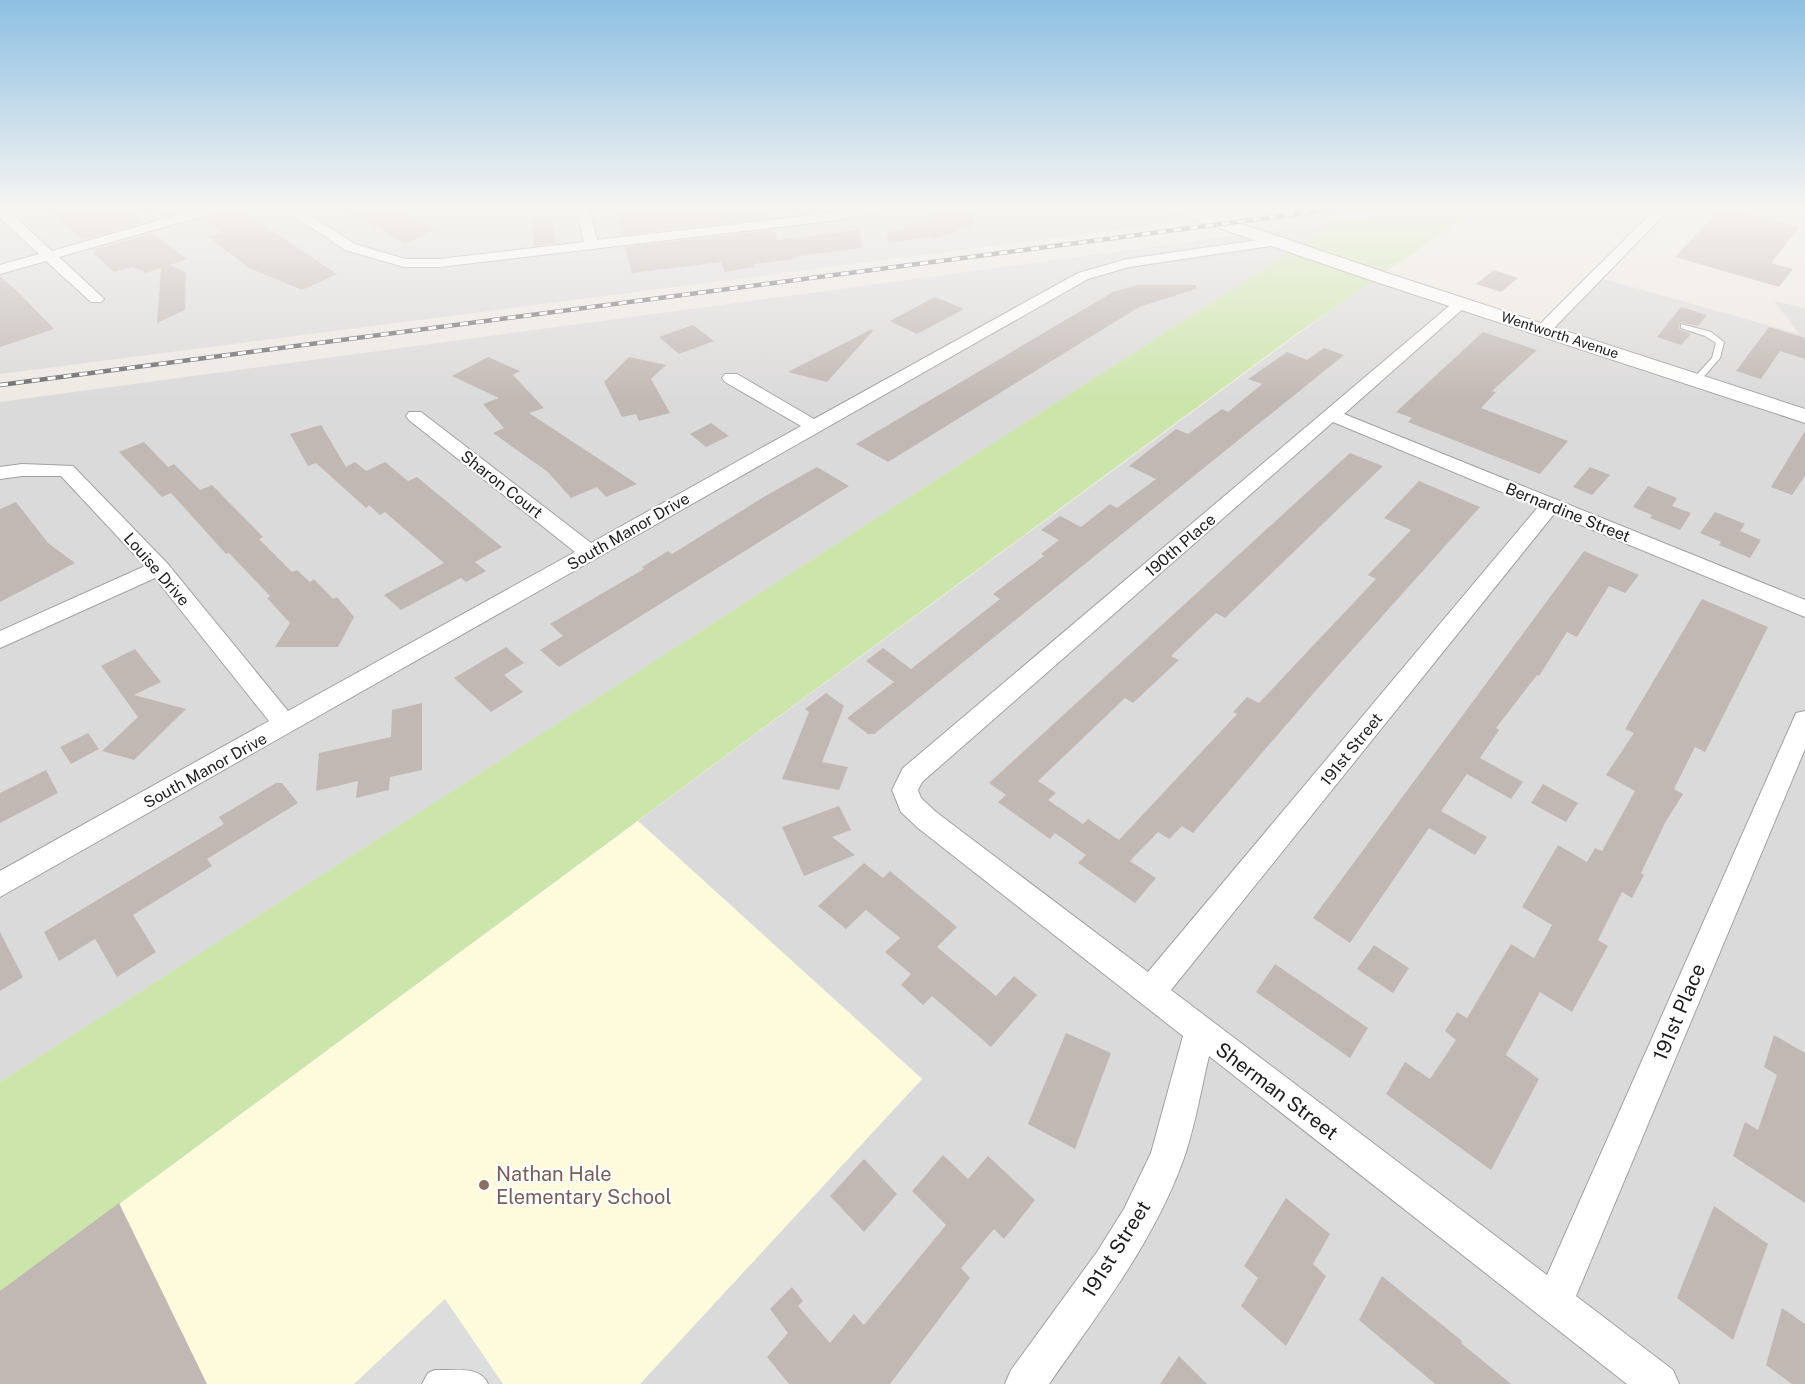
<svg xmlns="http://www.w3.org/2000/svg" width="1805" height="1384" viewBox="0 0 1805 1384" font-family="'Public Sans',sans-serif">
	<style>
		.residential { fill: #dbdada }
		.education { fill: #fdfbdc }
		.grass { fill: #cce5ab }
		.parking { fill: #ddd }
		.building { fill: #c2b8b3 }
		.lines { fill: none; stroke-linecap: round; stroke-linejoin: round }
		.service-casing { stroke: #a1a1a1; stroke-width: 2 }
		.minor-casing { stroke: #a1a1a1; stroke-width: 2 }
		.tertiary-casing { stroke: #a1a1a1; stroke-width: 2 }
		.service { fill: #fff; fill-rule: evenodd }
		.minor { fill: #fff; fill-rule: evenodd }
		.tertiary { fill: #fff; fill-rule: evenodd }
		.rail-casing { stroke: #6b6b6b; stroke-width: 4.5 }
		.rail { stroke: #fff; stroke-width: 3; stroke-dasharray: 8; stroke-linecap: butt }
		.education-dot { fill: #8d6e63; stroke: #fff; stroke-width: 2 }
		.labels { text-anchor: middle; stroke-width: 4.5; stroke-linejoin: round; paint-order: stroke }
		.far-street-label { font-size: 14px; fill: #1d1d1d; stroke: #fff }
		.street-label { font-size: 16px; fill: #1d1d1d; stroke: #fff }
		.near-street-label { font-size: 20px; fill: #1d1d1d; stroke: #fff }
		.near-education-label { font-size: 20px; fill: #785e54; stroke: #fff; text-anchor: start }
	</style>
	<rect width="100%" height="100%" fill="#ede9e3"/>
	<g class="residential">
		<path d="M0,208H1157L1194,220L0,374Z"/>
		<path d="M1337,222L0,1082V402Z"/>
		<path d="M1377,276L1544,329L1604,279L1799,334L1774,301L1805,308V1384H640L922,1079L638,821Z"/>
	</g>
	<path class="education" d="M638,821L922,1079L640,1384H0V1292Z"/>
	<path class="grass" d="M1440,208H1478L1296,334L0,1292V1082L1337,222Z"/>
	<path class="parking" d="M445,1299L503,1384H354Z"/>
	<g class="building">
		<path d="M47,208H121L141,223L83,240Z"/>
		<path d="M224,208H238L337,274L302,290L249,268L208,237L222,232L203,218L221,213Z"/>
		<path d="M343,208H393L434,230L405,244Z"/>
		<path d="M632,208H762L767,218L622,235L616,210Z"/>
		<path d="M931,208H974V225L934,239L930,237L888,243L886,234L930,219Z"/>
		<path d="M1721,208L1800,227L1771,263L1793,269L1779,287L1675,257Z"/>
		<path d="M552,218L555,243L534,246L532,220Z"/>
		<path d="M773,230L778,240L860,230L862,248L792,257L794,259L754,264L755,267L725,272L721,262L632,273L625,247Z"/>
		<path d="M153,233L187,259L170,265L186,273L185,310L157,323L161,268L146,273L133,267L114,272L93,253L96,252L93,250Z"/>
		<path d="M1494,270L1518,278L1501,292L1476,284Z"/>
		<path d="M0,276L18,292L54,329L0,347Z"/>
		<path d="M1137,285H1196V289L1139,307L888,462L856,444L1113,292Z"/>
		<path d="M935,297L964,309L917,334L890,321Z"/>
		<path d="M1681,307L1707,315L1698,326L1680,322L1679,329L1691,334L1681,345L1657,337Z"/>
		<path d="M693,325L714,341L679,354L659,337Z"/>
		<path d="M1769,327L1805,338V359L1780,351L1761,379L1736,371Z"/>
		<path d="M872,329L873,331L827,382L788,372Z"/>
		<path d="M1483,332L1537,350L1492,391L1496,392L1481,408L1568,441L1540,474L1408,422L1412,418L1396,412Z"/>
		<path d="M1324,348L1344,355L874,734H868L847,718L894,682L866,661L883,648L911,669L1000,599L993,594L1044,556L1041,554L1059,540L1041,530L1060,516L1081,527L1110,504L1117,508L1156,479L1129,466L1176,429L1188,434L1222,409L1228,412L1262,384L1248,379L1287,352L1307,360Z"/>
		<path d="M488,357L520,371L513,375L544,408L529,413L637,484L606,497L597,487L571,498L548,472L493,433L504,428L483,404L499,398L452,376Z"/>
		<path d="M629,357L666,365L651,379L670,413L639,421L636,414L622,417L604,382Z"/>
		<path d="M711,423L729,436L706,447L690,434Z"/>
		<path d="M321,425L346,467L355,462L366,471L385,462L408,481L417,477L502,547L475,562L486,571L466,582L461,578L401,610L384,595L444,563L385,512L380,515L369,505L366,508L316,463L308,466L290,434Z"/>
		<path d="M1805,431V476L1792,495L1771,487Z"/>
		<path d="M144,442L168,467L174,464L200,490L212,485L263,537L259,539L292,572L297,570L310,582L314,579L333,599L337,597L354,617L338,647H275L290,623L267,598L270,596L229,553L226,554L171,493L162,497L119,452Z"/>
		<path d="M1350,453L1383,466L1225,618L1216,613L1194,634L1171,656L1179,660L1133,703L1125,698L1038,781L1056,793L1048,800L1083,824L1088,819L1119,840L1237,714L1233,712L1247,697L1259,703L1376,579L1368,575L1411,530L1384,518L1419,481L1480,507L1318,688L1193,833L1182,826L1169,839L1158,832L1130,861L1156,878L1135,903L1078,863L1086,855L1055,833L1050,839L998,802L1006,795L989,783Z"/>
		<path d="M817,467L849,486L559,667L540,650L563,636L550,624L644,569L642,567L668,551L672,554L767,495Z"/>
		<path d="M1590,467L1610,475L1592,495L1573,487Z"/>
		<path d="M1648,486L1677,498L1672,506L1691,513L1680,530L1650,518L1652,515L1633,507Z"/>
		<path d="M16,502L48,543L75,563L0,602V509Z"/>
		<path d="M1715,512L1745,524L1740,531L1761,540L1750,558L1719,545L1721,542L1700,533Z"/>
		<path d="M1584,551L1639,575L1625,593L1609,586L1577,637L1567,632L1539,676L1537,675L1496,728L1499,730L1480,758L1523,782L1511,799L1467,774L1441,811L1487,837L1475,855L1429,828L1350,943L1313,918Z"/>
		<path d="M1702,599L1768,627L1705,752L1695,747L1674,789L1683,794L1666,821L1641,873L1644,875L1632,898L1622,892L1598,940L1608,946L1572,1012L1540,992L1506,1055L1539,1079L1491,1170L1386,1094L1405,1062L1430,1079L1456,1040L1445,1031L1457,1012L1467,1018L1511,944L1534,958L1552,925L1522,907L1558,845L1587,862L1595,848L1602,851L1635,791L1606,775L1634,733L1625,729Z"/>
		<path d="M506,647L524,663L504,675L523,692L491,712L454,678Z"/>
		<path d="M135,649L161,682L134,695L186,709L134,760L102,751L138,717L101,666Z"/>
		<path d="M826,693L844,706L822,762L848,767L839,790L782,779L809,712L805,709Z"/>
		<path d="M422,703V770L390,777L389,790L356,798L358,781L316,791L319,753L391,737L392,710Z"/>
		<path d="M88,733L99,749L71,764L60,747Z"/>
		<path d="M46,770L58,793L0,823V793Z"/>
		<path d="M276,783H282L298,803L207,859L212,866L133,915L156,952L117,977L95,939L59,961L44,932L224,824L219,817Z"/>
		<path d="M1543,784L1578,803L1566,822L1531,803Z"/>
		<path d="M839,806L851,830L832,837L855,855L804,876L782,827Z"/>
		<path d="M864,863L883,878L890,871L957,927L937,947L996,996L1014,976L1037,995L991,1047L932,996L923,1005L901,985L911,974L885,952L900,938L866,910L846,929L818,906Z"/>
		<path d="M0,932L23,977L0,991Z"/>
		<path d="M1374,945L1409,968L1393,993L1357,969Z"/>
		<path d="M1275,964L1368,1028L1350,1058L1256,992Z"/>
		<path d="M1066,1033L1111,1053L1075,1149L1028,1124Z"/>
		<path d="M1774,1035L1805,1053V1203L1733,1156L1745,1122L1758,1130L1777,1075L1764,1067Z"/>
		<path d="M943,1155L968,1179L988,1156L1035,1200L1004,1239L994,1229L961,1268L970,1278L890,1384H789L767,1357L788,1333L770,1309L792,1287L803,1301L798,1306L830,1343L854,1314L864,1325L946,1225L912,1191Z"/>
		<path d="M864,1159L897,1194L864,1232L830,1196Z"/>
		<path d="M1286,1198L1330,1234L1313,1264L1326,1276L1286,1346L1241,1306L1258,1278L1244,1266Z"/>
		<path d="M119,1203L207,1384H0V1291Z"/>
		<path d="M1714,1206L1768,1244L1733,1340L1677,1298Z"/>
		<path d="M1382,1276L1462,1341L1461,1343L1511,1384H1435L1359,1320Z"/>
		<path d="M1782,1308L1805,1324V1384H1792L1766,1365Z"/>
		<path d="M1179,1356L1207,1384H1160Z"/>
	</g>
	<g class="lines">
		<defs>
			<g id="service">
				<path d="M145,208H152L170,222L165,223Z"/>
				<path d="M1681,324L1711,332L1724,342L1720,358L1699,382L1692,380L1712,358L1716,343L1705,336L1681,328Z"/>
				<path d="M435,1370C453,1371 480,1365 488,1384H422L428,1373Z"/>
			</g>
			<g id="minor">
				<path d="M0,208H5L52,251L202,208H222L220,211L59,257L101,296L104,299L101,302H91L46,261L0,274V265L39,254L0,218Z"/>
				<path d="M282,208H298L355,244L405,259H439L584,242L576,208H589L597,240L830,213L858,208H884L877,212L830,221L439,267H404L345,250Z"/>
				<path d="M1656,208H1666L1668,211L1550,332H1538L1536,329L1538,326Z"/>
				<path d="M1279,237L1284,238L1286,241L1284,244L1129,267L1088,279L0,897V871L269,721L155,578L0,648V631L145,566L61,476H22L0,479V467L22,464L73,466L167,563L288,711L575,552L409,420L406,416L409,412H421L591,543L801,426L725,382L722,378L725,374H737L814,419L1078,273L1127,259Z"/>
				<path d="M1460,299L1465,301L1468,304L1465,307L1344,414L1805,600V617L1554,514L1171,990L1547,1275L1793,720L1796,713L1805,711V749L1576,1296L1673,1370L1679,1384H1627L1209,1056C1201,1090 1195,1126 1184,1158C1154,1242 1099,1312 1049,1384H1005L1011,1370L1097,1252L1124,1209L1151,1153L1183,1036L918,828L901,812L892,790L903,768L1455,301ZM1333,422L1538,507L1148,972L936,812L921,798L918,790L922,782Z"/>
			</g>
			<path id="tertiary" d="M1171,208H1194L1384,272L1805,409V423L1370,280L1173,212Z"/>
		</defs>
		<use href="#service" class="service-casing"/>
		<use href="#minor" class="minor-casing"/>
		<use href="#tertiary" class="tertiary-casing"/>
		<use href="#service" class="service"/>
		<use href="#minor" class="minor"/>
		<use href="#tertiary" class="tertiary"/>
		<defs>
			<path id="rail" d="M0,385L1342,208"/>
		</defs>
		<use href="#rail" class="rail-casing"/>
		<use href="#rail" class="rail"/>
	</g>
	<linearGradient id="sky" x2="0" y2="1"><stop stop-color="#8dc0e2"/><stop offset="0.52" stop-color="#f7f5f2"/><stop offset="1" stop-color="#f7f5f2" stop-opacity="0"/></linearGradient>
	<rect width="1805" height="401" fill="url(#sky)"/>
	<circle class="education-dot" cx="484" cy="1185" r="6"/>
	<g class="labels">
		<g class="far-street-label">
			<text transform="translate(1560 335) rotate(18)" y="5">Wentworth Avenue</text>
		</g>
		<g class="street-label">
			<text transform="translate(502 484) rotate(38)" y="6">Sharon Court</text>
			<text transform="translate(1568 512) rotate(22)" y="6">Bernardine Street</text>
			<text transform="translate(628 531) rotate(-30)" y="6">South Manor Drive</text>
			<text transform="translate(1180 545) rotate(-41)" y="6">190th Place</text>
			<text transform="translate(157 569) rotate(49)" y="6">Louise Drive</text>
			<text transform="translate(1351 749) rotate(-51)" y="6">191st Street</text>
			<text transform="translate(205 770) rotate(-29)" y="6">South Manor Drive</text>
		</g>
		<g class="near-street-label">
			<text transform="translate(1679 1012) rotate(-67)" y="7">191st Place</text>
			<text transform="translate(1277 1091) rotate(37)" y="7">Sherman Street</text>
			<text transform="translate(1116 1249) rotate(-58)" y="7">191st Street</text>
		</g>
		<g class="near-education-label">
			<text x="496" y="1181">Nathan Hale<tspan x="496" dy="23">Elementary School</tspan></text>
		</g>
	</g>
</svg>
